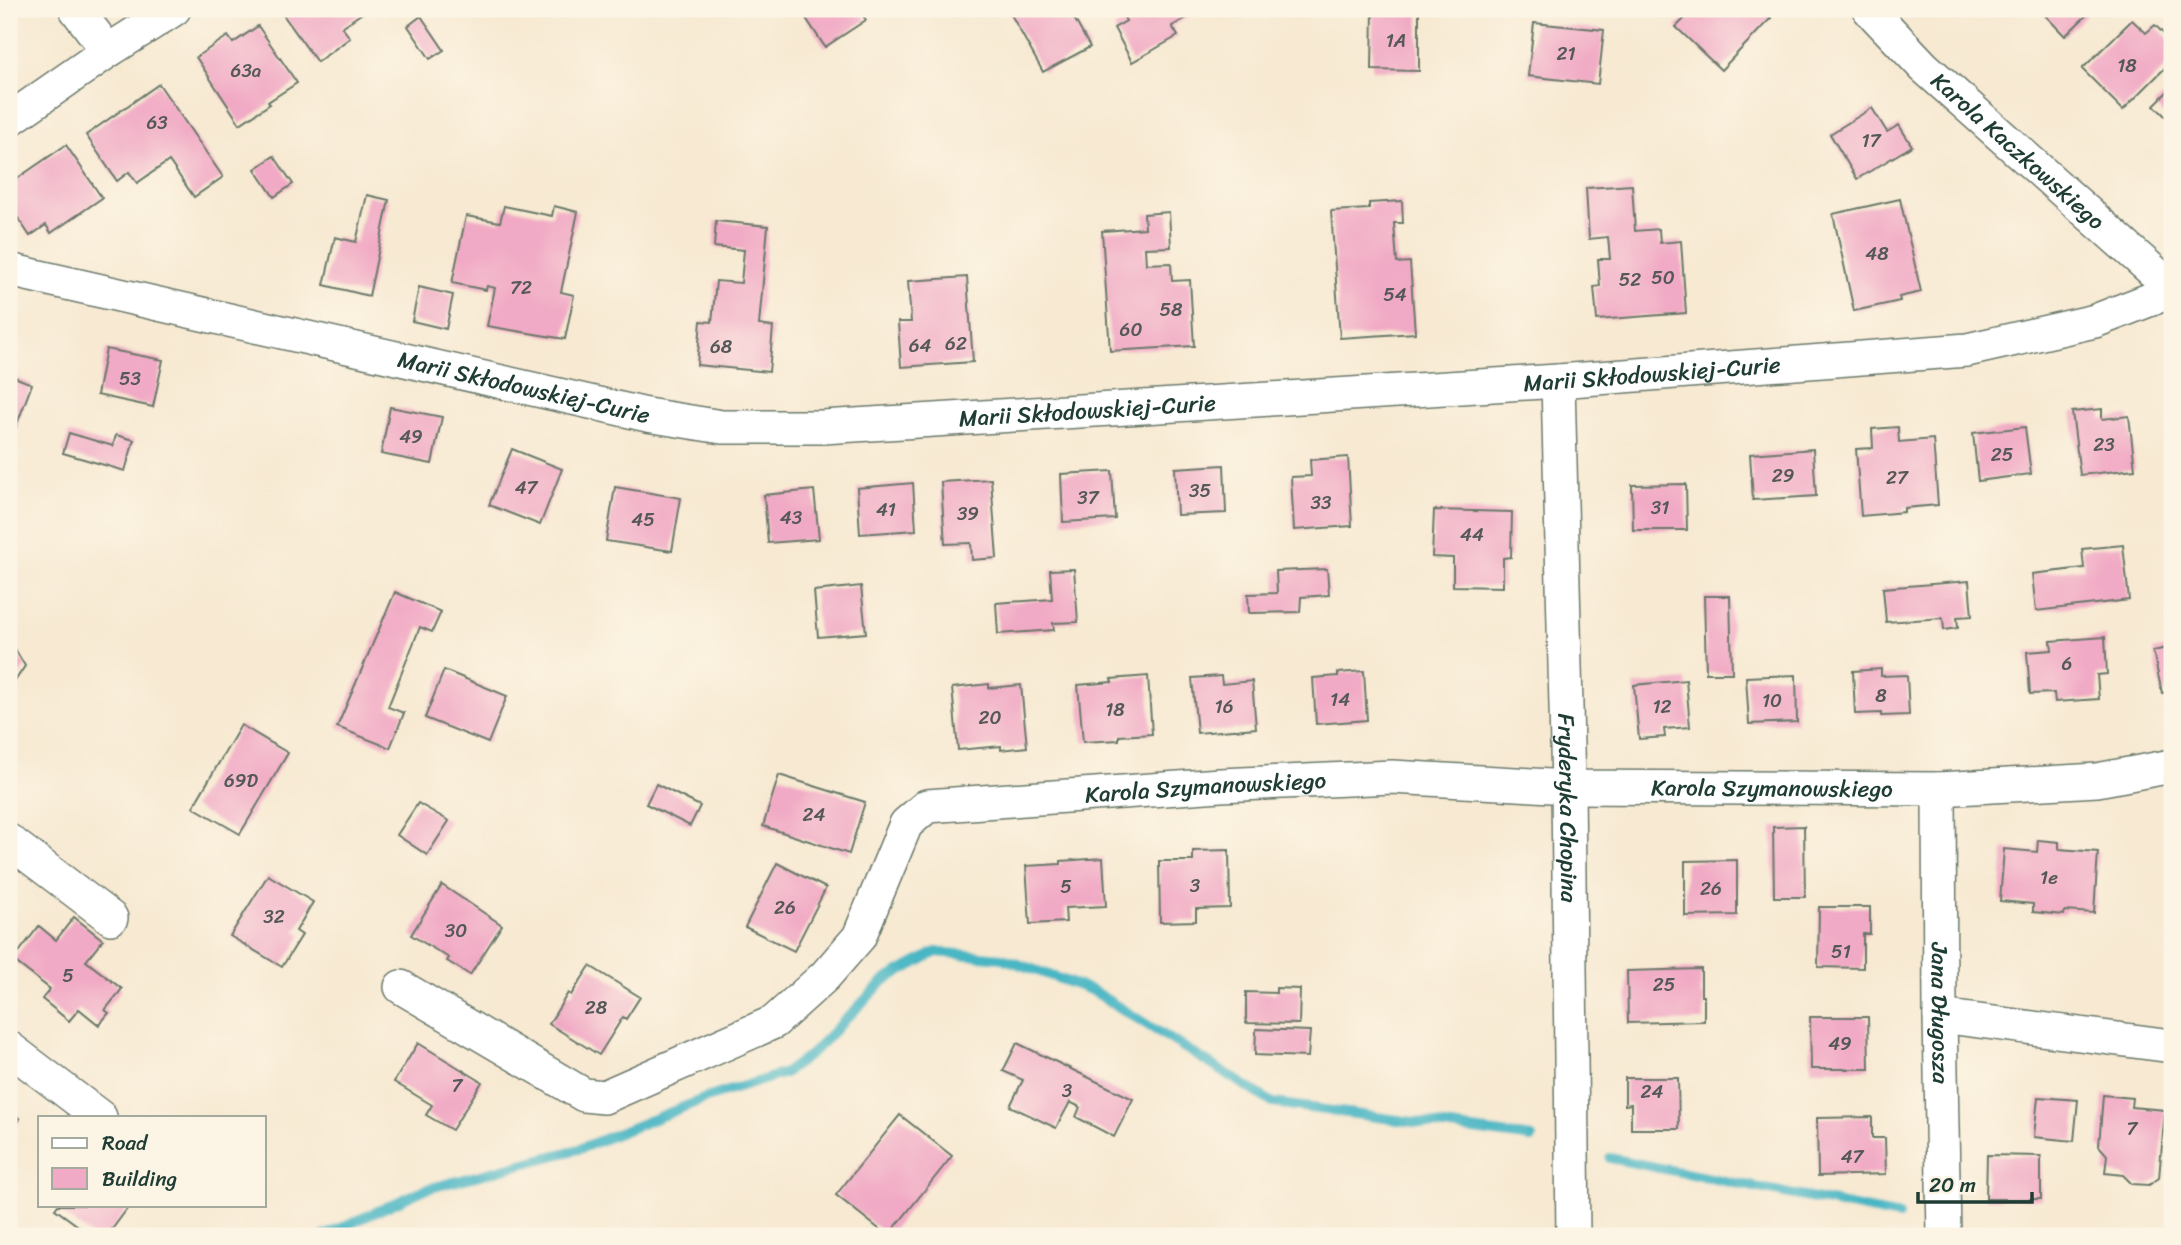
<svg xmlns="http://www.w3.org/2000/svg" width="2181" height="1245" viewBox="0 0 2181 1245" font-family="Sriracha,sans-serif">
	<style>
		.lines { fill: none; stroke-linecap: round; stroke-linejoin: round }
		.stream { stroke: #49b6c4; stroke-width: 10 }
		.building { fill: #f1aac5 }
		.street-casing { stroke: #6b796b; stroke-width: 36 }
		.street { stroke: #fff; stroke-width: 33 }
		.labels { text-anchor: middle; stroke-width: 7; stroke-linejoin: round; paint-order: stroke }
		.number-label { font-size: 19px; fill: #545858 }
		.street-label { font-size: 23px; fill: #1f3d34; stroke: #fcf5e5 }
	</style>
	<rect width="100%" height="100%" fill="#fcf5e5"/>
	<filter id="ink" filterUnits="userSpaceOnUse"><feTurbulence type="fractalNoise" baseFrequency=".0143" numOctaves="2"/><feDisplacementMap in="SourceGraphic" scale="14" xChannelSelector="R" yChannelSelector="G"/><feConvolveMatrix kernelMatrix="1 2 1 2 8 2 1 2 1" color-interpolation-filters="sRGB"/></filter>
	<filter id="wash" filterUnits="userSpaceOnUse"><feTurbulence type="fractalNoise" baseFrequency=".00686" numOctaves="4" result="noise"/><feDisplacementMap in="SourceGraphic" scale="28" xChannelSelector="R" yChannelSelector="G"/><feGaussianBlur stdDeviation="1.57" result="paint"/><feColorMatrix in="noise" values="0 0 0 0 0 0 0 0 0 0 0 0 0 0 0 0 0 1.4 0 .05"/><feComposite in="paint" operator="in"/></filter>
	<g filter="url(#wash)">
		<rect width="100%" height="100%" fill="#f7e9d2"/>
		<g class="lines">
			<g class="stream">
				<path d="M1610,1158L1899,1216"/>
				<path d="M324,1236L423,1190L579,1149L706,1098L785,1073L811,1054L885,980L936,952L1002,958L1093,991L1273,1103L1532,1138"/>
			</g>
		</g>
		<g id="blocks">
			<g class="building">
				<path d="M279,9H368L342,27L350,38L317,62Z"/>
				<path d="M800,9H858L866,20L825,47Z"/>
				<path d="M1014,9H1069L1090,47L1043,72L1009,11Z"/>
				<path d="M1120,9H1196L1197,12L1172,26L1178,36L1132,62L1114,28L1126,21Z"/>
				<path d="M1373,9H1419V71L1372,70Z"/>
				<path d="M1694,9H1762L1771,18L1721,70L1676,27Z"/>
				<path d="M2039,9H2093L2065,36Z"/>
				<path d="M421,16L444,50L430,59L408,26Z"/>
				<path d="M2132,20L2146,33L2155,25L2172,42V61L2123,110L2082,69Z"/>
				<path d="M1534,23L1604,30L1598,84L1528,76Z"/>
				<path d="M258,26L297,83L268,102L270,104L240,124L196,57L228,36L233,43Z"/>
				<path d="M159,84L223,177L194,197L169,161L137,183L129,172L117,181L86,135Z"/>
				<path d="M2172,87V123L2154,105Z"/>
				<path d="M1872,108L1887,132L1899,125L1912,146L1857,179L1830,134Z"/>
				<path d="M66,145L102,198L51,233L46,225L30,236L9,205V184Z"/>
				<path d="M274,156L293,184L274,197L255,169Z"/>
				<path d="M1632,185L1635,231L1659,229L1660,243L1681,241L1686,313L1597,320L1594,287L1600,286L1598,259H1610L1608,237L1589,239L1586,188Z"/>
				<path d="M367,195L389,200L369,296L324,285L335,237L356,242Z"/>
				<path d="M1900,199L1921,292L1899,297L1900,301L1854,311L1833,214Z"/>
				<path d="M1402,201L1403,223H1394L1397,263L1410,262L1415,333L1340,338L1331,211L1369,209V203Z"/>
				<path d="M504,206L552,216L554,206L578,212L561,292L574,295L565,339L487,326L495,288L487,286L486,290L452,283L466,216L500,222Z"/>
				<path d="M1169,212L1171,247L1145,248L1146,264L1171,263L1172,281L1190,280L1194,346L1110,351L1102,231L1145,228L1144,214Z"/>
				<path d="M716,221L768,226L759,325L773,327L769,372L697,365L701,321L712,322L716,281L741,283L744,250L714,247Z"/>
				<path d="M967,277L973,362L901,367L898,322H911L908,281Z"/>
				<path d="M419,287L453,295L446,329L412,321Z"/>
				<path d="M106,349L163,360L153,407L97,395Z"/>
				<path d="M9,375L32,384L11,440L9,439Z"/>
				<path d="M390,407L442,417L432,464L381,454Z"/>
				<path d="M2102,409V419L2129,416L2135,469L2080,475L2072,412Z"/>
				<path d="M1898,427L1899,442L1933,439L1938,505L1904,508V512L1861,516L1856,449L1873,448L1872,429Z"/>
				<path d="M2025,427L2031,474L1978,481L1973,433Z"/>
				<path d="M69,433L113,446L116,435L134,440L125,471L63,453Z"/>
				<path d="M512,449L562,469L540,525L489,505Z"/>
				<path d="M1813,449L1816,496L1753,500L1750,454Z"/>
				<path d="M1348,457L1352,526L1294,530L1291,477L1311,476L1310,460Z"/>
				<path d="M1224,465L1226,513L1177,515L1175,468Z"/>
				<path d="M1112,471L1115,519L1063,522L1061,474Z"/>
				<path d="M991,479L997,558L972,560L971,543L945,544L941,482Z"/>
				<path d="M913,483L916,530L860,534L857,488Z"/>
				<path d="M1686,484L1687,530H1633L1632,485Z"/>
				<path d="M615,487L681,498L672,551L606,541Z"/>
				<path d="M814,490L819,539L768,543L764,495Z"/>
				<path d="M1434,510L1512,512L1511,557L1503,558V587L1453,586V558L1432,557Z"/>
				<path d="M2123,545L2129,600L2036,611L2032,574L2084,568L2082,549Z"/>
				<path d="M1074,569L1078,622L1053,623L1054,630L998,634L996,603L1052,599L1050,570Z"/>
				<path d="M1327,569L1329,595L1301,597L1300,612L1249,613L1248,594L1277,593L1276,571Z"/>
				<path d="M1969,581L1972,616L1957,617L1958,628L1944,630L1943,618L1886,622L1883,588Z"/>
				<path d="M861,586L866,633L818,637L814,591Z"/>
				<path d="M395,592L441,612L432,632L420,627L388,707L404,713L390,748L337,727Z"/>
				<path d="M1704,596H1730L1732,673H1706Z"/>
				<path d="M2105,637L2107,674L2097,675L2099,699L2055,702L2054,693L2030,694L2027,652L2052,650L2051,641Z"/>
				<path d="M2172,647V691L2162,693L2153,651Z"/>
				<path d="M15,649L25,666L9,690V651Z"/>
				<path d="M1881,669V676L1907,675L1909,715L1881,716V713L1855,714L1853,671Z"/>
				<path d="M444,670L507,696L488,743L425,718Z"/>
				<path d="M1364,671L1367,720L1316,724L1313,678L1338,676V673Z"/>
				<path d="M1796,675L1797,722L1749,724L1746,677Z"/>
				<path d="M1148,676L1152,734L1119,736V740L1083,742L1078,685L1112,682L1111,679Z"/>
				<path d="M1221,676L1222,684L1252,681L1256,728L1197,733L1192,678Z"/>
				<path d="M1686,680L1690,727L1664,729L1665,737L1639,739L1634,685Z"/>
				<path d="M989,684V688L1021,685L1027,747L1001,750V746L958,750L952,688Z"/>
				<path d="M241,725L288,753L240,834L193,807Z"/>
				<path d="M779,775L865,802L849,854L763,826Z"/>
				<path d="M656,784L700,806L690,826L646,804Z"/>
				<path d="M418,803L449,821L427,855L397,835Z"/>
				<path d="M1804,826L1805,897H1774L1773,827Z"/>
				<path d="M2038,840L2059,842V849L2098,852L2094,913L2065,911L2064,915L2033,912V904L2000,901L2004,849L2037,852Z"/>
				<path d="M1229,850L1230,908L1196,909V921L1160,922L1159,861H1193V851Z"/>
				<path d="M1103,858L1106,906L1065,908L1066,922L1030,924L1026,866L1061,864V861Z"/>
				<path d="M1737,860V915L1685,916V861Z"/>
				<path d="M777,863L826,888L794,951L745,927Z"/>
				<path d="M268,875L313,902L296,931L302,935L282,967L230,936Z"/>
				<path d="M442,885L502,925L470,975L447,961L449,958L411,935Z"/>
				<path d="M1819,907H1870V934H1863V968L1818,967Z"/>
				<path d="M74,917L103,940L86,961L122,989L105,1010L109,1013L99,1025L79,1009L69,1021L42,999L50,989L13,960L39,926L56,940Z"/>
				<path d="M590,966L640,997L626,1019L623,1017L599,1055L549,1024L568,993L571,995Z"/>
				<path d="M1701,969V996H1704V1021L1628,1023L1627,971Z"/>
				<path d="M1276,988L1300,989L1299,1024L1246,1023V992L1276,993Z"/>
				<path d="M1810,1017H1868L1869,1069H1811Z"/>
				<path d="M1256,1029L1310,1031L1308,1057L1255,1055Z"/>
				<path d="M418,1043L482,1082L452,1130L426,1115L432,1105L394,1082Z"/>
				<path d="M1017,1043L1133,1099L1114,1137L1076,1117L1080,1107L1070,1102L1056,1128L1010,1106L1023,1080L1003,1071Z"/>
				<path d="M1625,1078H1678L1679,1129H1631V1104L1625,1105Z"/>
				<path d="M2103,1095L2132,1098L2131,1107L2165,1110L2159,1178L2149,1185L2132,1184L2123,1175L2105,1173L2107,1155L2099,1146Z"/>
				<path d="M2038,1097L2078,1100L2074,1141L2034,1137Z"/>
				<path d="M9,1110L20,1119L9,1135Z"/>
				<path d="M900,1115L952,1156L888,1236L836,1195Z"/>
				<path d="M1872,1117V1138H1885L1886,1174L1818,1176L1817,1118Z"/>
				<path d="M1987,1155L2041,1156V1199H1986Z"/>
				<path d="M58,1205H130L107,1236H92L55,1209Z"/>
			</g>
		</g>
	</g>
	<g filter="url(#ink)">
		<use href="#blocks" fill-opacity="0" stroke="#6b796b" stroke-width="2"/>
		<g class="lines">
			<defs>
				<g id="street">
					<path d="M76,9L108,51"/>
					<path id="s1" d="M1869,9L1924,67L2172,288"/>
					<path d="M9,120L108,51L174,9"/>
					<path id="s2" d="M9,270L647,415L722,427H823L1558,381L1967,350L2095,321L2172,291"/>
					<path id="s3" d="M1558,381L1568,787L1573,1236"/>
					<path id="s4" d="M1939,789L1940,1016L1944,1236"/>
					<path d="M9,841L111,918"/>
					<path id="s5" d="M401,987L584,1095L604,1097L774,1022L825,976L859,937L906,824L927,806L1220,785L1392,777L1568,787L1939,789L2097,780L2172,766"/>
					<path d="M1940,1016L2172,1046"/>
					<path d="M9,1048L100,1117"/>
				</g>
			</defs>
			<use href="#street" class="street-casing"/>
			<use href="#street" class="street"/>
		</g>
	</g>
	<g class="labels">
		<g class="number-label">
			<text x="1396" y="47">1A</text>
			<text x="1566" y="60">21</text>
			<text x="2127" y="72">18</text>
			<text x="246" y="77">63a</text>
			<text x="157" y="129">63</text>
			<text x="1871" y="147">17</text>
			<text x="1877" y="260">48</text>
			<text x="1663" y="284">50</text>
			<text x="1630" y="286">52</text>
			<text x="521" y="294">72</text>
			<text x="1395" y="301">54</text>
			<text x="1171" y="316">58</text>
			<text x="1131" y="336">60</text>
			<text x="956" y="350">62</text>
			<text x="920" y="352">64</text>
			<text x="721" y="353">68</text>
			<text x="130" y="385">53</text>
			<text x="411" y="443">49</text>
			<text x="2104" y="451">23</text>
			<text x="2002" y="461">25</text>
			<text x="1783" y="482">29</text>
			<text x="1897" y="484">27</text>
			<text x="526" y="494">47</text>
			<text x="1200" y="497">35</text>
			<text x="1088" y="504">37</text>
			<text x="1321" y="509">33</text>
			<text x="1660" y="514">31</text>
			<text x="886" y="516">41</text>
			<text x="968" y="520">39</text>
			<text x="791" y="524">43</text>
			<text x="643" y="526">45</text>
			<text x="1472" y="541">44</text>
			<text x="2067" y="670">6</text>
			<text x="1881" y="702">8</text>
			<text x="1340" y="706">14</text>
			<text x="1772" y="707">10</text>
			<text x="1224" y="713">16</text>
			<text x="1662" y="713">12</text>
			<text x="1115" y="716">18</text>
			<text x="990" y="724">20</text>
			<text x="241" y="787">69D</text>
			<text x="814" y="821">24</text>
			<text x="2049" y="884">1e</text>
			<text x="1195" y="892">3</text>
			<text x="1066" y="893">5</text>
			<text x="1711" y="895">26</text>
			<text x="785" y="914">26</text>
			<text x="274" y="923">32</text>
			<text x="456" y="937">30</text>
			<text x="1841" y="958">51</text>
			<text x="68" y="982">5</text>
			<text x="1664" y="991">25</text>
			<text x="596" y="1014">28</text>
			<text x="1840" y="1050">49</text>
			<text x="457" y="1092">7</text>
			<text x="1067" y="1097">3</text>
			<text x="1652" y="1098">24</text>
			<text x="2132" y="1135">7</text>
			<text x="1852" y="1163">47</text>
		</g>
		<g class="street-label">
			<text dy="8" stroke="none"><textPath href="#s1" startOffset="206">Karola Kaczkowskiego</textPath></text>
			<text dy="8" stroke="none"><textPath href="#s2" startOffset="1662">Marii Skłodowskiej-Curie</textPath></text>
			<text dy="8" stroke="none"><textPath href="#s2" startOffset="528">Marii Skłodowskiej-Curie</textPath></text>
			<text dy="8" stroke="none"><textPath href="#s2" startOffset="1096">Marii Skłodowskiej-Curie</textPath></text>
			<text dy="8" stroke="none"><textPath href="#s5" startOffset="968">Karola Szymanowskiego</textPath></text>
			<text dy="8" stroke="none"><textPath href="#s5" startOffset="1535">Karola Szymanowskiego</textPath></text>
			<text dy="8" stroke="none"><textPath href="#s3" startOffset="427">Fryderyka Chopina</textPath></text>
			<text dy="8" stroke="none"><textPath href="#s4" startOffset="224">Jana Długosza</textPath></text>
		</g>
	</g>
	<rect width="2181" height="1245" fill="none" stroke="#fcf5e5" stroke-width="35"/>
	<rect x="38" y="1116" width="228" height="91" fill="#fcf5e5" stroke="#a4ab9e" stroke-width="2"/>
	<rect x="52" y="1138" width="35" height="10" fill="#ffffff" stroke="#a4ab9e" stroke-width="2"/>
	<text x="102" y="1150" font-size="21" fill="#1f3d34">Road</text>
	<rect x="52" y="1168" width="35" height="21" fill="#f1aac5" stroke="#a4ab9e" stroke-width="2"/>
	<text x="102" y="1186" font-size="21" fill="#1f3d34">Building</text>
	<path d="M1918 1192v10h114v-10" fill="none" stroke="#1f3d34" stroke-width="3.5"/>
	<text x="1929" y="1192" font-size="21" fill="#1f3d34" stroke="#fcf5e5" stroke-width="5" paint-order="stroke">20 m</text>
</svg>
